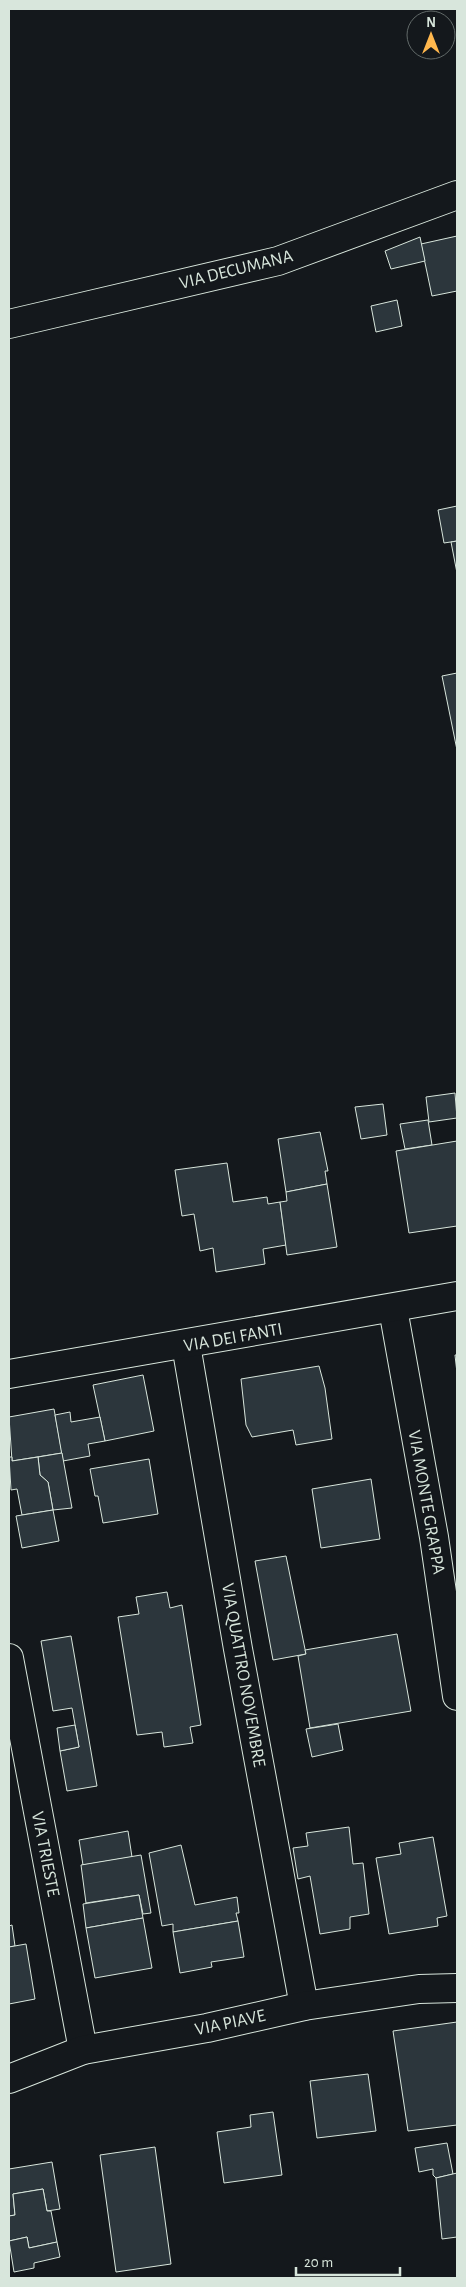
<svg xmlns="http://www.w3.org/2000/svg" width="466" height="2287" viewBox="0 0 466 2287" font-family="'Alegreya Sans',sans-serif">
	<style>
		.building { fill: #2c363c; stroke: #d8e6dc }
		.lines { fill: none; stroke-linecap: round; stroke-linejoin: round }
		.street-casing { stroke: #d8e6dc; stroke-width: 30 }
		.street { stroke: #14181c; stroke-width: 28 }
		.labels { text-anchor: middle; stroke-width: 4; stroke-linejoin: round; paint-order: stroke }
		.street-label { font-size: 18px; fill: #d8e6dc; stroke: #14181c }
	</style>
	<rect width="100%" height="100%" fill="#14181c"/>
	<g class="building">
		<path d="M457,236V291L432,296L421,244Z"/>
		<path d="M420,237L425,261L391,269L385,251Z"/>
		<path d="M397,300L402,326L376,332L371,306Z"/>
		<path d="M457,506V541L444,543L438,510Z"/>
		<path d="M457,541V573L451,542Z"/>
		<path d="M457,673V750L442,676Z"/>
		<path d="M455,1093L457,1118L429,1122L426,1097Z"/>
		<path d="M383,1104L387,1135L361,1139L355,1107Z"/>
		<path d="M428,1120L432,1145L405,1149L400,1124Z"/>
		<path d="M320,1132L328,1171H325L327,1184L286,1192L278,1139Z"/>
		<path d="M457,1141V1226L409,1233L396,1151Z"/>
		<path d="M227,1163L233,1202L267,1197L268,1204L280,1202L286,1245L263,1249L265,1264L216,1272L213,1248L200,1251L194,1214L182,1216L175,1170Z"/>
		<path d="M327,1184L337,1247L287,1255L280,1202L287,1201L286,1192Z"/>
		<path d="M455,1355H457V1373Z"/>
		<path d="M319,1366L325,1388L332,1439L296,1445L293,1430L252,1437L246,1425L241,1379Z"/>
		<path d="M143,1375L154,1431L105,1441L93,1385Z"/>
		<path d="M54,1409L62,1453L12,1461L9,1417Z"/>
		<path d="M70,1412L71,1422L100,1417L105,1441L88,1444L90,1456L63,1461L55,1415Z"/>
		<path d="M62,1453L72,1508L53,1510L48,1482L40,1475L38,1457Z"/>
		<path d="M9,1457H12V1461L38,1457L40,1475L48,1482L53,1510L22,1515L17,1489L11,1490Z"/>
		<path d="M149,1459L158,1514L103,1523L98,1496H95L90,1469Z"/>
		<path d="M371,1479L380,1539L321,1548L312,1489Z"/>
		<path d="M53,1510L59,1541L22,1548L16,1516Z"/>
		<path d="M286,1556L306,1654L273,1660L255,1561Z"/>
		<path d="M167,1592L170,1608L182,1605L201,1725L190,1727L193,1743L164,1747L162,1732L137,1735L118,1617L139,1614L136,1597Z"/>
		<path d="M397,1634L411,1711L310,1728L298,1656L306,1654L305,1650Z"/>
		<path d="M71,1636L97,1786L67,1791L60,1751L79,1747L72,1708L53,1711L41,1641Z"/>
		<path d="M338,1724L343,1750L312,1757L306,1729Z"/>
		<path d="M75,1725L79,1747L60,1751L57,1728Z"/>
		<path d="M349,1827L353,1864L363,1863L369,1914L350,1917V1929L320,1934L310,1876L298,1879L293,1848L308,1846L306,1833Z"/>
		<path d="M128,1831L132,1857L83,1865L79,1840Z"/>
		<path d="M433,1837L447,1916L437,1918L438,1926L389,1934L376,1858L401,1854L399,1843Z"/>
		<path d="M181,1845L195,1905L237,1897L239,1913H236L238,1921L173,1932V1924L162,1926L149,1853Z"/>
		<path d="M141,1855L151,1913L143,1914L139,1895L86,1903L81,1865Z"/>
		<path d="M139,1895L143,1918L86,1928L83,1904Z"/>
		<path d="M143,1918L152,1968L95,1978L86,1928Z"/>
		<path d="M238,1921L244,1957L211,1962L212,1967L180,1973L173,1932Z"/>
		<path d="M12,1925L15,1946L9,1947V1926Z"/>
		<path d="M26,1944L35,1999L9,2004V1947Z"/>
		<path d="M457,2022V2125L408,2131L393,2031Z"/>
		<path d="M368,2074L376,2131L317,2138L310,2081Z"/>
		<path d="M273,2112L282,2175L224,2183L217,2132L251,2127L250,2115Z"/>
		<path d="M447,2143L453,2174L436,2178L433,2175V2169L419,2172L415,2148Z"/>
		<path d="M155,2147L171,2264L116,2272L100,2155Z"/>
		<path d="M52,2162L60,2209L47,2211L43,2189L13,2194L15,2215L9,2216V2169Z"/>
		<path d="M457,2173V2237L442,2239L436,2178Z"/>
		<path d="M43,2189L47,2211H51L57,2242L29,2248L27,2237L9,2241V2216L15,2215L13,2194Z"/>
		<path d="M27,2237L29,2248L57,2242L60,2257L34,2263V2268L14,2272L9,2241Z"/>
	</g>
	<g class="lines">
		<defs>
			<g id="street">
				<path d="M9,324L278,261L457,195"/>
				<path d="M393,1309L434,1537L457,1696"/>
				<path d="M186,1345L238,1649L304,2006"/>
				<path d="M9,1374L457,1296"/>
				<path d="M9,1658L83,2050"/>
				<path d="M9,2079L83,2050L207,2028L304,2006L419,1989L457,1988"/>
			</g>
		</defs>
		<use href="#street" class="street-casing"/>
		<use href="#street" class="street"/>
	</g>
	<g class="labels">
		<g class="street-label">
			<text transform="translate(236 269) rotate(-14)" y="6">VIA DECUMANA</text>
			<text transform="translate(233 1337) rotate(-10)" y="6">VIA DEI FANTI</text>
			<text transform="translate(427 1502) rotate(80)" y="6">VIA MONTE GRAPPA</text>
			<text transform="translate(244 1675) rotate(80)" y="6">VIA QUATTRO NOVEMBRE</text>
			<text transform="translate(46 1854) rotate(79)" y="6">VIA TRIESTE</text>
			<text transform="translate(230 2022) rotate(-12)" y="6">VIA PIAVE</text>
		</g>
	</g>
	<rect width="466" height="2287" fill="none" stroke="#d8e6dc" stroke-width="20"/>
	<g transform="translate(431 35)"><circle r="24" fill="#14181c" stroke="#626a69"/>
	<path d="M0-4L9 19L0 12L-9 19Z" fill="#ffb74d"/>
	<text y="-8" font-size="14" font-weight="bold" text-anchor="middle" fill="#d8e6dc">N</text>
	</g>
	<path d="M296 2267v8h104v-8" fill="none" stroke="#d8e6dc" stroke-width="2.5"/>
	<text x="304" y="2267" font-size="15" fill="#d8e6dc" stroke="#14181c" stroke-width="4" paint-order="stroke">20 m</text>
</svg>
